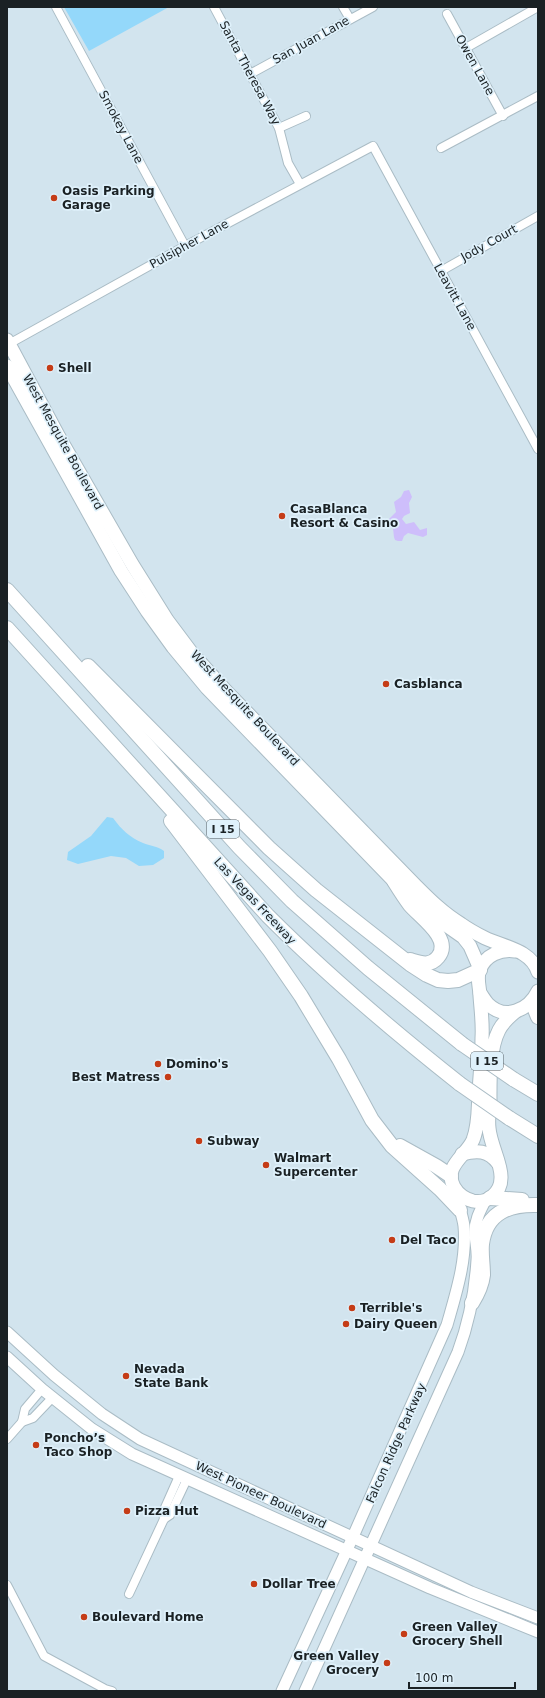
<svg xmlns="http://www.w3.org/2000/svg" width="545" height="1698" viewBox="0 0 545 1698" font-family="'DejaVu Sans',sans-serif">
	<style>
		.green { fill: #94d8fa }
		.water { fill: #cebefb }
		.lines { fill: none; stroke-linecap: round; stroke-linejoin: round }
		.minor-casing { stroke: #aabcc5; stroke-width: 10 }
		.secondary-casing { stroke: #aabcc5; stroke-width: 13 }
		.primary-casing { stroke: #aabcc5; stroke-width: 15 }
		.motorway-casing { stroke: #aabcc5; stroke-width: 16 }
		.minor { stroke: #fff; stroke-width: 8 }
		.secondary { stroke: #fff; stroke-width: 11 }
		.primary { stroke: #fff; stroke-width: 13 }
		.motorway { stroke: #fff; stroke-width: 14 }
		.motorway-bridge-casing { stroke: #aabcc5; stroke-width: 16; stroke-linecap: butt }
		.motorway-bridge { stroke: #fff; stroke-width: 14 }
		.poi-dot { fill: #c53c17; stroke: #dff1fb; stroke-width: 1.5 }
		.labels { text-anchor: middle; stroke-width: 3.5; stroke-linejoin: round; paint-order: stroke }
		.shield { fill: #dff1fb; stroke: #555f64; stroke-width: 1 }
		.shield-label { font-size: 11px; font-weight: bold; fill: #1a2124 }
		.street-label { font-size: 12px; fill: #1a2124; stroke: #dff1fb }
		.poi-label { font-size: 12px; font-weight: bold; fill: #1a2124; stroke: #dff1fb; text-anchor: start }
	</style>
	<rect width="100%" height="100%" fill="#d2e4ee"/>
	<g class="green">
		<path d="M64,7H169L89,51Z"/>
		<path d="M107,817L113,818C122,830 129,837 143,843C150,846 157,846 164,851V858L153,865L139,866L126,858L111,856L78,864L67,860L68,852L91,836Z"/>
	</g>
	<path class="water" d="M409,490L412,497L409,503L410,513L404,516L402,519L406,524L414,522L420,530L427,528V535L423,537L408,533L404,536L402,541H398L395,540C392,533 396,528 388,524V520L396,512L394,502L401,497L404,491Z"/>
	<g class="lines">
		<defs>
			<g id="minor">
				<path d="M56,7L185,246"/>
				<path d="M214,7L279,128L288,163L300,184"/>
				<path d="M343,7L350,19"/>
				<path d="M447,14L503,116"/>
				<path d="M466,48L538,7"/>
				<path d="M250,74L373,7"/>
				<path d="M279,128L306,116"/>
				<path d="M441,148L538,96"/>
				<path d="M441,271L538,216"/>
				<path d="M7,345L185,246L373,146L538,449"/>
				<path d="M22,1422L33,1418L53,1397"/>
				<path d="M7,1439L22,1422L25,1409L42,1389"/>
				<path d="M164,1519L163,1512L179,1476"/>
				<path d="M7,1585L44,1656L105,1689L112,1691"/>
				<path d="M129,1594L164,1519L170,1515L187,1479"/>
			</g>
			<g id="secondary">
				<path d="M7,1332L54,1375L102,1414L140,1439L471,1592L538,1618"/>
				<path d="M7,1357L42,1389L92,1429L132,1454L430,1588L538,1632"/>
				<path d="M282,1691L347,1550L447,1325C456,1293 467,1260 464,1226C463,1218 460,1210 458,1202"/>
				<path d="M305,1691L458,1352C469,1322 475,1292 477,1260C478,1251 475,1241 475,1232C475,1220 480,1211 485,1201"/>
			</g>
			<g id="primary">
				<path d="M7,340L59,437L132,564L167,620L191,652L226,691L416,886C430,900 444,914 461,924C468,929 477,934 485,938C504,947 531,950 538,972"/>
				<path d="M7,366L121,571L147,611L173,647L207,688L394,881L423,909L463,937L470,946L480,969"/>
				<path d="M480,993C483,997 485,1001 488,1004C505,1021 529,1010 538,991"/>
				<path d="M515,1012C509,1017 503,1022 499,1030C489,1049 490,1082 490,1104C489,1112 488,1120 489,1128C490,1144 502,1164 501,1178C501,1193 487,1204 473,1201C465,1199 458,1194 454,1187C443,1166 466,1156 473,1140C479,1125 478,1108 479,1092C480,1074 482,1056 482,1038C483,1024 481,1010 480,996C480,987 476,978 480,969C486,955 500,949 515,951"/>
				<path d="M462,1154C477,1150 488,1150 498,1163"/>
			</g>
			<g id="motorway">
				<path d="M7,590L239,847L292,901L368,968L462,1044"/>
				<path d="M7,628L268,916C328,976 393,1031 460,1084"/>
				<path d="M88,666L269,848L316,890L410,964L427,975L438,980L448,981L458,980L480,970"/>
				<path d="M171,821L270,951L301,996L339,1059L372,1120L392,1146L440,1189L460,1210"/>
				<path d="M394,881C399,889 404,897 410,905C420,917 453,939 438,957C430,967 420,963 410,960"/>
				<path d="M532,1002L538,1017"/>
				<path d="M513,1079L538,1094"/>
				<path d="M509,1118L538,1136"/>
				<path d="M400,1146L436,1166L451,1176"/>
				<path d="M490,1198L522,1200"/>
				<path d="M472,1303C477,1295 482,1284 483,1275C483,1264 481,1254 482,1244C486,1212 510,1204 538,1205"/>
			</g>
		</defs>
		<use href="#minor" class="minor-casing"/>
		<use href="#secondary" class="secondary-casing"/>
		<use href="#primary" class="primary-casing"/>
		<use href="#motorway" class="motorway-casing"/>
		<use href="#minor" class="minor"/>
		<use href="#secondary" class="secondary"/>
		<use href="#primary" class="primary"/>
		<use href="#motorway" class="motorway"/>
		<defs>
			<g id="motorway-bridge">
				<path d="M462,1044L513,1079"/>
				<path d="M460,1084L509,1118"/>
			</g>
		</defs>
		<use href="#motorway-bridge" class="motorway-bridge-casing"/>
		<use href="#motorway-bridge" class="motorway-bridge"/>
	</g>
	<g class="poi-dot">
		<circle cx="54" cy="198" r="4"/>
		<circle cx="50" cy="368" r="4"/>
		<circle cx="282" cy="516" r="4"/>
		<circle cx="386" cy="684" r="4"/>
		<circle cx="158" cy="1064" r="4"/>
		<circle cx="168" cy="1077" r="4"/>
		<circle cx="199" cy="1141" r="4"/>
		<circle cx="266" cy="1165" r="4"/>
		<circle cx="392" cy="1240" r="4"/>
		<circle cx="352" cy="1308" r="4"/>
		<circle cx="346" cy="1324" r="4"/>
		<circle cx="126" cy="1376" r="4"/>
		<circle cx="36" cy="1445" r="4"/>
		<circle cx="127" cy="1511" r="4"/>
		<circle cx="254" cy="1584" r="4"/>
		<circle cx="84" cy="1617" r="4"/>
		<circle cx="404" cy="1634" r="4"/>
		<circle cx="387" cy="1663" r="4"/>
	</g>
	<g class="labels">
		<g class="shield">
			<rect x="207" y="820" width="32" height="18" rx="3"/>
			<rect x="471" y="1052" width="32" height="18" rx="3"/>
		</g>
		<g class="shield-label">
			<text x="223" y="833">I 15</text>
			<text x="487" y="1065">I 15</text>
		</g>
		<g class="street-label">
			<text transform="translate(311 40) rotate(-29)" y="4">San Juan Lane</text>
			<text transform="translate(475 65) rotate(61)" y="4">Owen Lane</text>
			<text transform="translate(250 73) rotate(62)" y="4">Santa Theresa Way</text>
			<text transform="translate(121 127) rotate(62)" y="4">Smokey Lane</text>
			<text transform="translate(489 243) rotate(-29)" y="4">Jody Court</text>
			<text transform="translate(189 244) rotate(-29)" y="4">Pulsipher Lane</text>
			<text transform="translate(455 297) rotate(61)" y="4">Leavitt Lane</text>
			<text transform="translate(63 442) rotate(61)" y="4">West Mesquite Boulevard</text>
			<text transform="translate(245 708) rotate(47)" y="4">West Mesquite Boulevard</text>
			<text transform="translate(255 901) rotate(47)" y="4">Las Vegas Freeway</text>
			<text transform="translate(396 1443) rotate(-66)" y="4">Falcon Ridge Parkway</text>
			<text transform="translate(261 1495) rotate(25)" y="4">West Pioneer Boulevard</text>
		</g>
		<g class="poi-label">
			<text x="62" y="195">Oasis Parking<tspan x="62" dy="14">Garage</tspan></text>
			<text x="58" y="372">Shell</text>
			<text x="290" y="513">CasaBlanca<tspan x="290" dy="14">Resort &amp; Casino</tspan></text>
			<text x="394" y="688">Casblanca</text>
			<text x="166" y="1068">Domino's</text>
			<text x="160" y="1081" text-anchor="end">Best Matress</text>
			<text x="207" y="1145">Subway</text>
			<text x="274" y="1162">Walmart<tspan x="274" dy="14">Supercenter</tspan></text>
			<text x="400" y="1244">Del Taco</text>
			<text x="360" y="1312">Terrible's</text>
			<text x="354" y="1328">Dairy Queen</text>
			<text x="134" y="1373">Nevada<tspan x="134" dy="14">State Bank</tspan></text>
			<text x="44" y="1442">Poncho’s<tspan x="44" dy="14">Taco Shop</tspan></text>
			<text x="135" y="1515">Pizza Hut</text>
			<text x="262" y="1588">Dollar Tree</text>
			<text x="92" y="1621">Boulevard Home</text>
			<text x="412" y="1631">Green Valley<tspan x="412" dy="14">Grocery Shell</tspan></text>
			<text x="379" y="1660" text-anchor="end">Green Valley<tspan x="379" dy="14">Grocery</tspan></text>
		</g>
	</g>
	<rect width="545" height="1698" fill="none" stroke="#1a2124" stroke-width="16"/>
	<path d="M409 1682v6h106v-6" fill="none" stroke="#1a2124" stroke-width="2"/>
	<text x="415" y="1682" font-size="12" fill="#1a2124" stroke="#dff1fb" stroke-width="3" paint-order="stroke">100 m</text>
</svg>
